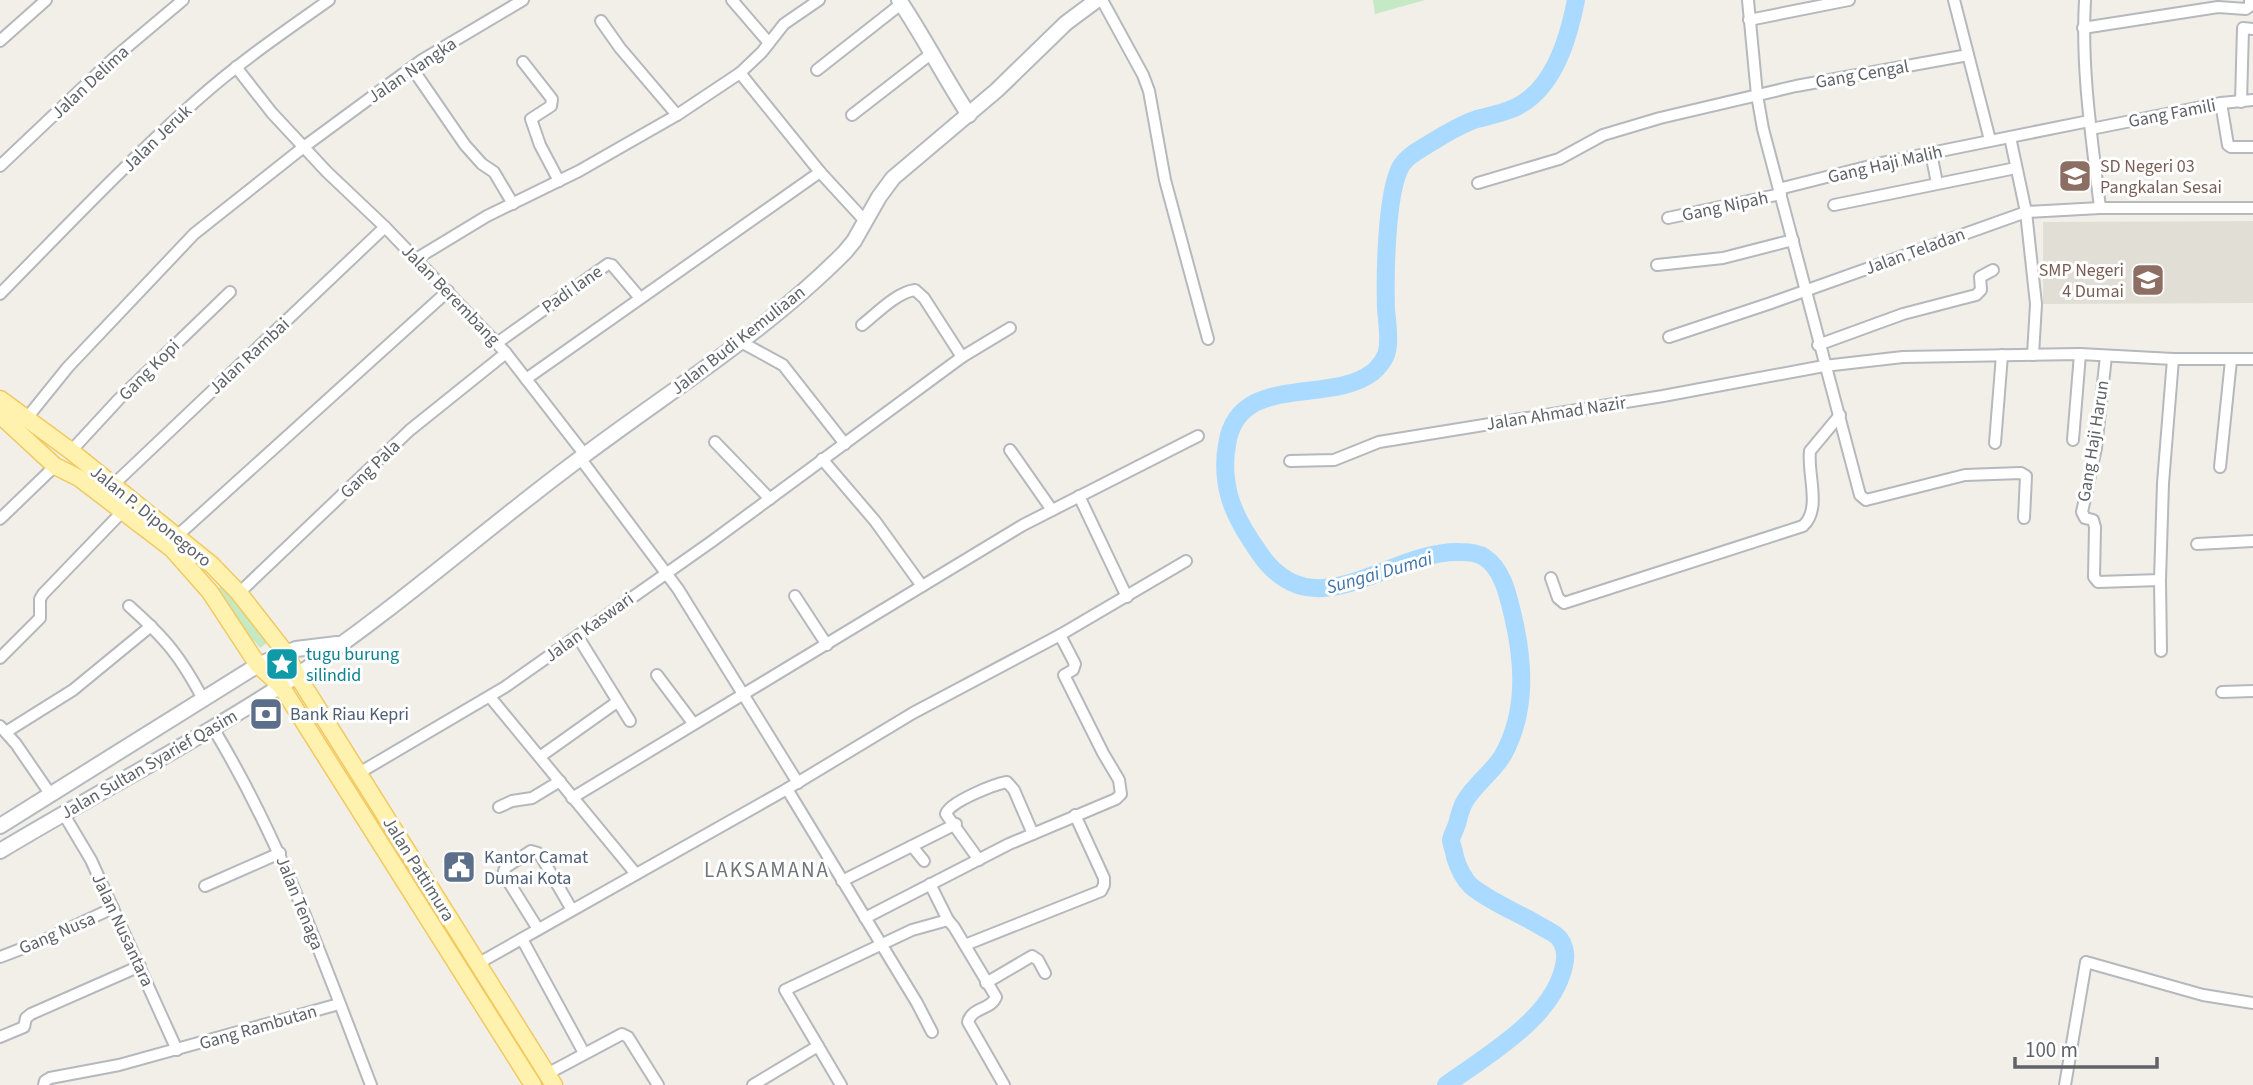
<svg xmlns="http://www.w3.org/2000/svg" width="2253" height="1085" viewBox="0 0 2253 1085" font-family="'Source Sans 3',sans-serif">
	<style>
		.education { fill: #e1ded6 }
		.green { fill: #c5e8c5 }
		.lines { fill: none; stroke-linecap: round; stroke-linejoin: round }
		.river { stroke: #aadaff; stroke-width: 18 }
		.street-casing { stroke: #b5b8bc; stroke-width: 14 }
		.secondary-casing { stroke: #b6babf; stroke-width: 18 }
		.primary-casing { stroke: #f2c960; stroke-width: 19 }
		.street { stroke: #fff; stroke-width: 10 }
		.secondary { stroke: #fff; stroke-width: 14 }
		.primary { stroke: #fff2af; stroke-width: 16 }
		.labels { text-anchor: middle; stroke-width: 6; stroke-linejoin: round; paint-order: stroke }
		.street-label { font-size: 18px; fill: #5f6368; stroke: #fff }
		.education-label { font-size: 18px; fill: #785e54; stroke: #fff; text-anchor: start }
		.culture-label { font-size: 18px; fill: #0d838f; stroke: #fff; text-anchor: start }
		.service-label { font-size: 18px; fill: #4e5e75; stroke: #fff; text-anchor: start }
		.water-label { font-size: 19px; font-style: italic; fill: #4174aa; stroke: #fff }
		.quarter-label { font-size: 21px; letter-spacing: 2px; fill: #70757a; stroke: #fff }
	</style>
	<rect width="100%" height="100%" fill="#f1efe8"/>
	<path class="education" d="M2253,221V303L2043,304V222Z"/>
	<g class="green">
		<path d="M1373,0H1425L1375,14Z"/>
		<path d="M220,587L230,591L274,638L260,648L224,605L217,592Z"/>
	</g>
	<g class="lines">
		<path class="river" d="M1446,1085C1487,1055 1558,1016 1565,960C1566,953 1564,943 1558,937C1553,932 1543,928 1537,924C1516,912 1489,901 1471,886C1463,878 1458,867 1455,857C1455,854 1451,843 1451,840C1452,835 1455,830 1457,824C1459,817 1461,807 1465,801C1475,784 1493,772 1503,755C1527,712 1524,663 1513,616C1508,596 1503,569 1484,557C1478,553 1467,552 1460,552C1389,550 1315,633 1260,554C1247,535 1235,517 1229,495C1225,479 1224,461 1227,445C1237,371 1330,406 1373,372C1378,368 1386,358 1387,351C1390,339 1387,322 1386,309C1385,276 1386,196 1400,168C1406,156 1421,149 1432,142C1447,133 1461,124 1477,119C1488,116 1499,114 1509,110C1552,95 1568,41 1576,0"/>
		<defs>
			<g id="street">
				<path d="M732,0L769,43"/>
				<path d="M1102,0L1143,75L1149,91L1165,180L1208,339"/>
				<path d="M1748,0L1757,95L1763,129L1860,495L1866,500L1965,475L2021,473L2026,476L2024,518"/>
				<path d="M1954,0L1990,140"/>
				<path d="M2085,0C2081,70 2092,139 2100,208"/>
				<path d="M1749,20L1849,0"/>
				<path d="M601,21L620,48L677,115"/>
				<path d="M2083,28L2218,7L2246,9L2250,6V0"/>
				<path d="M0,41L46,0"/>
				<path d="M523,62L552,99L551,106L531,119L540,145L559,181"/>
				<path d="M236,67L272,113L327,172L385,227L506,353L585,455"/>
				<path d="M412,68L465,145L482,164L494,172L513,204"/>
				<path d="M817,70L901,4"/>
				<path d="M740,73L820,172L866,222"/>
				<path d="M2241,102L2243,28L2253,29"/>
				<path d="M2221,103L2228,145L2231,147H2253"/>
				<path d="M852,115L932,53"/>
				<path d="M2091,129L2221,103L2253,100"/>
				<path d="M2010,137L2026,212L2036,304L2033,355"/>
				<path d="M1931,153L1937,183"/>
				<path d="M0,166L114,58L183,0"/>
				<path d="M1478,183L1559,159L1603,135L1660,118L1796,86L1968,55"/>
				<path d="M1779,189L1886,162L2089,121"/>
				<path d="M1834,205L2016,168"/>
				<path d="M1668,218L1781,194"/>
				<path d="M416,259L487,216L579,171L677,115L740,73L762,52L784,24L819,0"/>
				<path d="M1657,265L1723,258L1793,240"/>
				<path d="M0,294C64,229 129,160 197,100C238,63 284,32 329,0"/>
				<path d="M862,325C876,314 897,292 915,290L924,298L962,357"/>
				<path d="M1669,337L1771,303L2026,212L2100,208H2253"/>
				<path d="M741,342L783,365L845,444"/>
				<path d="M497,343L608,264L612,265L640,298"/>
				<path d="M1818,345L1903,314L1976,295L1981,290L1980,277L1993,270"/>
				<path d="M2106,356L2096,448L2082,512L2085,518L2093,520L2095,527L2094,577L2098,582L2160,580"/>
				<path d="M526,379L820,172"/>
				<path d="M26,419L68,367L194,234L305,146L422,60L523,0"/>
				<path d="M2073,440L2080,354"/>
				<path d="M715,442L770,499"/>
				<path d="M1995,443L2002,355"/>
				<path d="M1010,450L1052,510"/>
				<path d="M71,451L119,399L230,292"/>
				<path d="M580,458L678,589L798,783"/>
				<path d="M822,459L875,521L922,586"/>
				<path d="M1290,461L1334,460L1379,442L1663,396L1824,366L1903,357L2080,354L2173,359H2253"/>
				<path d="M2220,467L2231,360"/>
				<path d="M113,485L385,227"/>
				<path d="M1079,496L1127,597"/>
				<path d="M0,519L55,466"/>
				<path d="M177,536L448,291"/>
				<path d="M2197,544L2253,541"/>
				<path d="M1551,578L1558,598L1564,603L1803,526C1822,509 1807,474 1810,451L1840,415"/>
				<path d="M239,593L410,430L506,353"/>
				<path d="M795,596L827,645"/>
				<path d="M129,606C166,639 180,656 203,699"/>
				<path d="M578,637L630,721"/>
				<path d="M2161,651L2160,580L2163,483L2173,359"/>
				<path d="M0,658L40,618V599L43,594L122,512"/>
				<path d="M657,675L693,723"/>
				<path d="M2222,692L2253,691"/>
				<path d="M490,697L636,874"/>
				<path d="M0,726L16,744L51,795"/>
				<path d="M213,728C281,840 324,963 371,1085"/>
				<path d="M6,732L73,690L151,626"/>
				<path d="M541,756L617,702"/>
				<path d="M359,773L505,687L711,542L962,357L1010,328"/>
				<path d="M787,789L917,1003L932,1032"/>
				<path d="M572,798L1023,525L1198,436"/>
				<path d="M499,807L512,801L532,798L560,781"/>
				<path d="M63,813L91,860L177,1050"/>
				<path d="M912,846L924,861"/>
				<path d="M979,860L946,814C949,802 995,784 1007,782L1014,790L1033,834"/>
				<path d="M842,881L956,824"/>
				<path d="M930,884L948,920"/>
				<path d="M205,886L280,853"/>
				<path d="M865,918L1009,844L1116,799L1121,794L1119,780L1103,753L1064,675L1073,670L1075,664L1060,635"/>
				<path d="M538,929L510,884L504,871L506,867L531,851L538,853L542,858L572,910"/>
				<path d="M522,939L584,1053"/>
				<path d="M965,945L1101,891L1104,885V878L1075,815"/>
				<path d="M0,957L42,941L113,908"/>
				<path d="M479,963L787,789L913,713L1060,635L1186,561"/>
				<path d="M986,983L1032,956L1038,960L1045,973"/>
				<path d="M0,1037L24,1027L26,1018L31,1014L140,966"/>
				<path d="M547,1074L622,1034L628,1037L658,1085"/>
				<path d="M44,1085L45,1081L50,1078L119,1065L339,1004"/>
				<path d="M753,1085L818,1046"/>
				<path d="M841,1085L785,990L912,930L948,920L954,927L996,997C991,1010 972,1007 968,1022L1004,1085"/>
				<path d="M2065,1085L2086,962L2203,995L2253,1003"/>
			</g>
			<g id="secondary">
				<path d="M899,0C924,37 944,77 969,115"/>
				<path d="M0,826L258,665L296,649L337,644"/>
				<path d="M0,851C98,792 201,739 296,676C396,609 486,528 582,457C671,390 767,331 845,252L854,241L879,197L893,178L997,90L1066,23L1097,0"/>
			</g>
			<g id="primary">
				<path d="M0,399L71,451L212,565L239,593L285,652L297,675L554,1085"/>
				<path d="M0,415L55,466L79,478L172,549L210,592L258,665L281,686L533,1085"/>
			</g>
		</defs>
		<use href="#street" class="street-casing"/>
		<use href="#secondary" class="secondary-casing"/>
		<use href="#primary" class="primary-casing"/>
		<use href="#street" class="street"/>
		<use href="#secondary" class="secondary"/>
		<use href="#primary" class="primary"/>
	</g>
	<defs>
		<symbol id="school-square" viewBox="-11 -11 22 22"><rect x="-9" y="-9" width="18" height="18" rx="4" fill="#8d6e63" stroke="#fff"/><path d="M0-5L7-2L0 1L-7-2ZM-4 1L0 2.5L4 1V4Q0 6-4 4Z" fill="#fff"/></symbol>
		<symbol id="sight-square" viewBox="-11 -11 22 22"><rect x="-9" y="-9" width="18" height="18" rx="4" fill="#0f9aa8" stroke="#fff"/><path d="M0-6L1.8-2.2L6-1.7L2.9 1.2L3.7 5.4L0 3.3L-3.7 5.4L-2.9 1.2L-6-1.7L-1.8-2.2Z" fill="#fff"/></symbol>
		<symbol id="bank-square" viewBox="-11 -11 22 22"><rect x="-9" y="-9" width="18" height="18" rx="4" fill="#5c6f8a" stroke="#fff"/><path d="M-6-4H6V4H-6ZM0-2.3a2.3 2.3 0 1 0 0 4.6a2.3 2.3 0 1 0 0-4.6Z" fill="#fff"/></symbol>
		<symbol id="civic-square" viewBox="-11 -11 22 22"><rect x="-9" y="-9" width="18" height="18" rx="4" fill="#5c6f8a" stroke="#fff"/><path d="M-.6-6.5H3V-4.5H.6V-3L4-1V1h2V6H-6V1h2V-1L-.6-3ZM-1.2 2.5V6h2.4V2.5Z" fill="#fff"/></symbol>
	</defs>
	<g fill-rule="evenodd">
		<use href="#school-square" x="2056" y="157" width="38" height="38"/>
		<use href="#school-square" x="2129" y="261" width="38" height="38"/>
		<use href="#sight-square" x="263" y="645" width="38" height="38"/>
		<use href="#bank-square" x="247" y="695" width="38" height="38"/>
		<use href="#civic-square" x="440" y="848" width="38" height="38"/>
	</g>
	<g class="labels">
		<g class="street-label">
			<text transform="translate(412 70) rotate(-34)" y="6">Jalan Nangka</text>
			<text transform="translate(1862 74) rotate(-10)" y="6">Gang Cengal</text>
			<text transform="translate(90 82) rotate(-43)" y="6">Jalan Delima</text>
			<text transform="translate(2172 113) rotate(-11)" y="6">Gang Famili</text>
			<text transform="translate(157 138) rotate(-44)" y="6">Jalan Jeruk</text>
			<text transform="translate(1885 164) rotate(-13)" y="6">Gang Haji Malih</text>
			<text transform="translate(1725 206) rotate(-12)" y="6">Gang Nipah</text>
			<text transform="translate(1915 251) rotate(-20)" y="6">Jalan Teladan</text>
			<text transform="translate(572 289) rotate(-35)" y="6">Padi lane</text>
			<text transform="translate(451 295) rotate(46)" y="6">Jalan Berembang</text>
			<text transform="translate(738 340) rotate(-38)" y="6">Jalan Budi Kemuliaan</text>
			<text transform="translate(249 356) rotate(-43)" y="6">Jalan Rambai</text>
			<text transform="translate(149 370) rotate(-45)" y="6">Gang Kopi</text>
			<text transform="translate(1556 413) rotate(-9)" y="6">Jalan Ahmad Nazir</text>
			<text transform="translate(2093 441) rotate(-81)" y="6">Gang Haji Harun</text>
			<text transform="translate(370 469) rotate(-44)" y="6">Gang Pala</text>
			<text transform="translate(151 516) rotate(39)" y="6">Jalan P. Diponegoro</text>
			<text transform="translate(589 627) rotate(-36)" y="6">Jalan Kaswari</text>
			<text transform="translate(149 764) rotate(-30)" y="6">Jalan Sultan Syarief Qasim</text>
			<text transform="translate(419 869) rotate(58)" y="6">Jalan Pattimura</text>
			<text transform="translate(300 903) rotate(68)" y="6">Jalan Tenaga</text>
			<text transform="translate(123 930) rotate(65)" y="6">Jalan Nusantara</text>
			<text transform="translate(57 933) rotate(-23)" y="6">Gang Nusa</text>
			<text transform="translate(258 1027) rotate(-16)" y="6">Gang Rambutan</text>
		</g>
		<g class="education-label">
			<text x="2100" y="172">SD Negeri 03<tspan x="2100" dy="21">Pangkalan Sesai</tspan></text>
			<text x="2124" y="276" text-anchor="end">SMP Negeri<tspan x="2124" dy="21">4 Dumai</tspan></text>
		</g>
		<g class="culture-label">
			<text x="306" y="660">tugu burung<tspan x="306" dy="21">silindid</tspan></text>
		</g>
		<g class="service-label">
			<text x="290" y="720">Bank Riau Kepri</text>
			<text x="484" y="863">Kantor Camat<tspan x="484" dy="21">Dumai Kota</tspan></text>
		</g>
		<g class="water-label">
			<text transform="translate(1379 572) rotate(-16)" y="7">Sungai Dumai</text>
		</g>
		<g class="quarter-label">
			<text x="767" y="877">LAKSAMANA</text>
		</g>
	</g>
	<path d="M2015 1057v10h142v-10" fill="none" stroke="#5f6368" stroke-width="3.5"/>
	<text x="2025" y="1057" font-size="21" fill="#5f6368" stroke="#ffffff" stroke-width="5" paint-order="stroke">100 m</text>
</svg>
